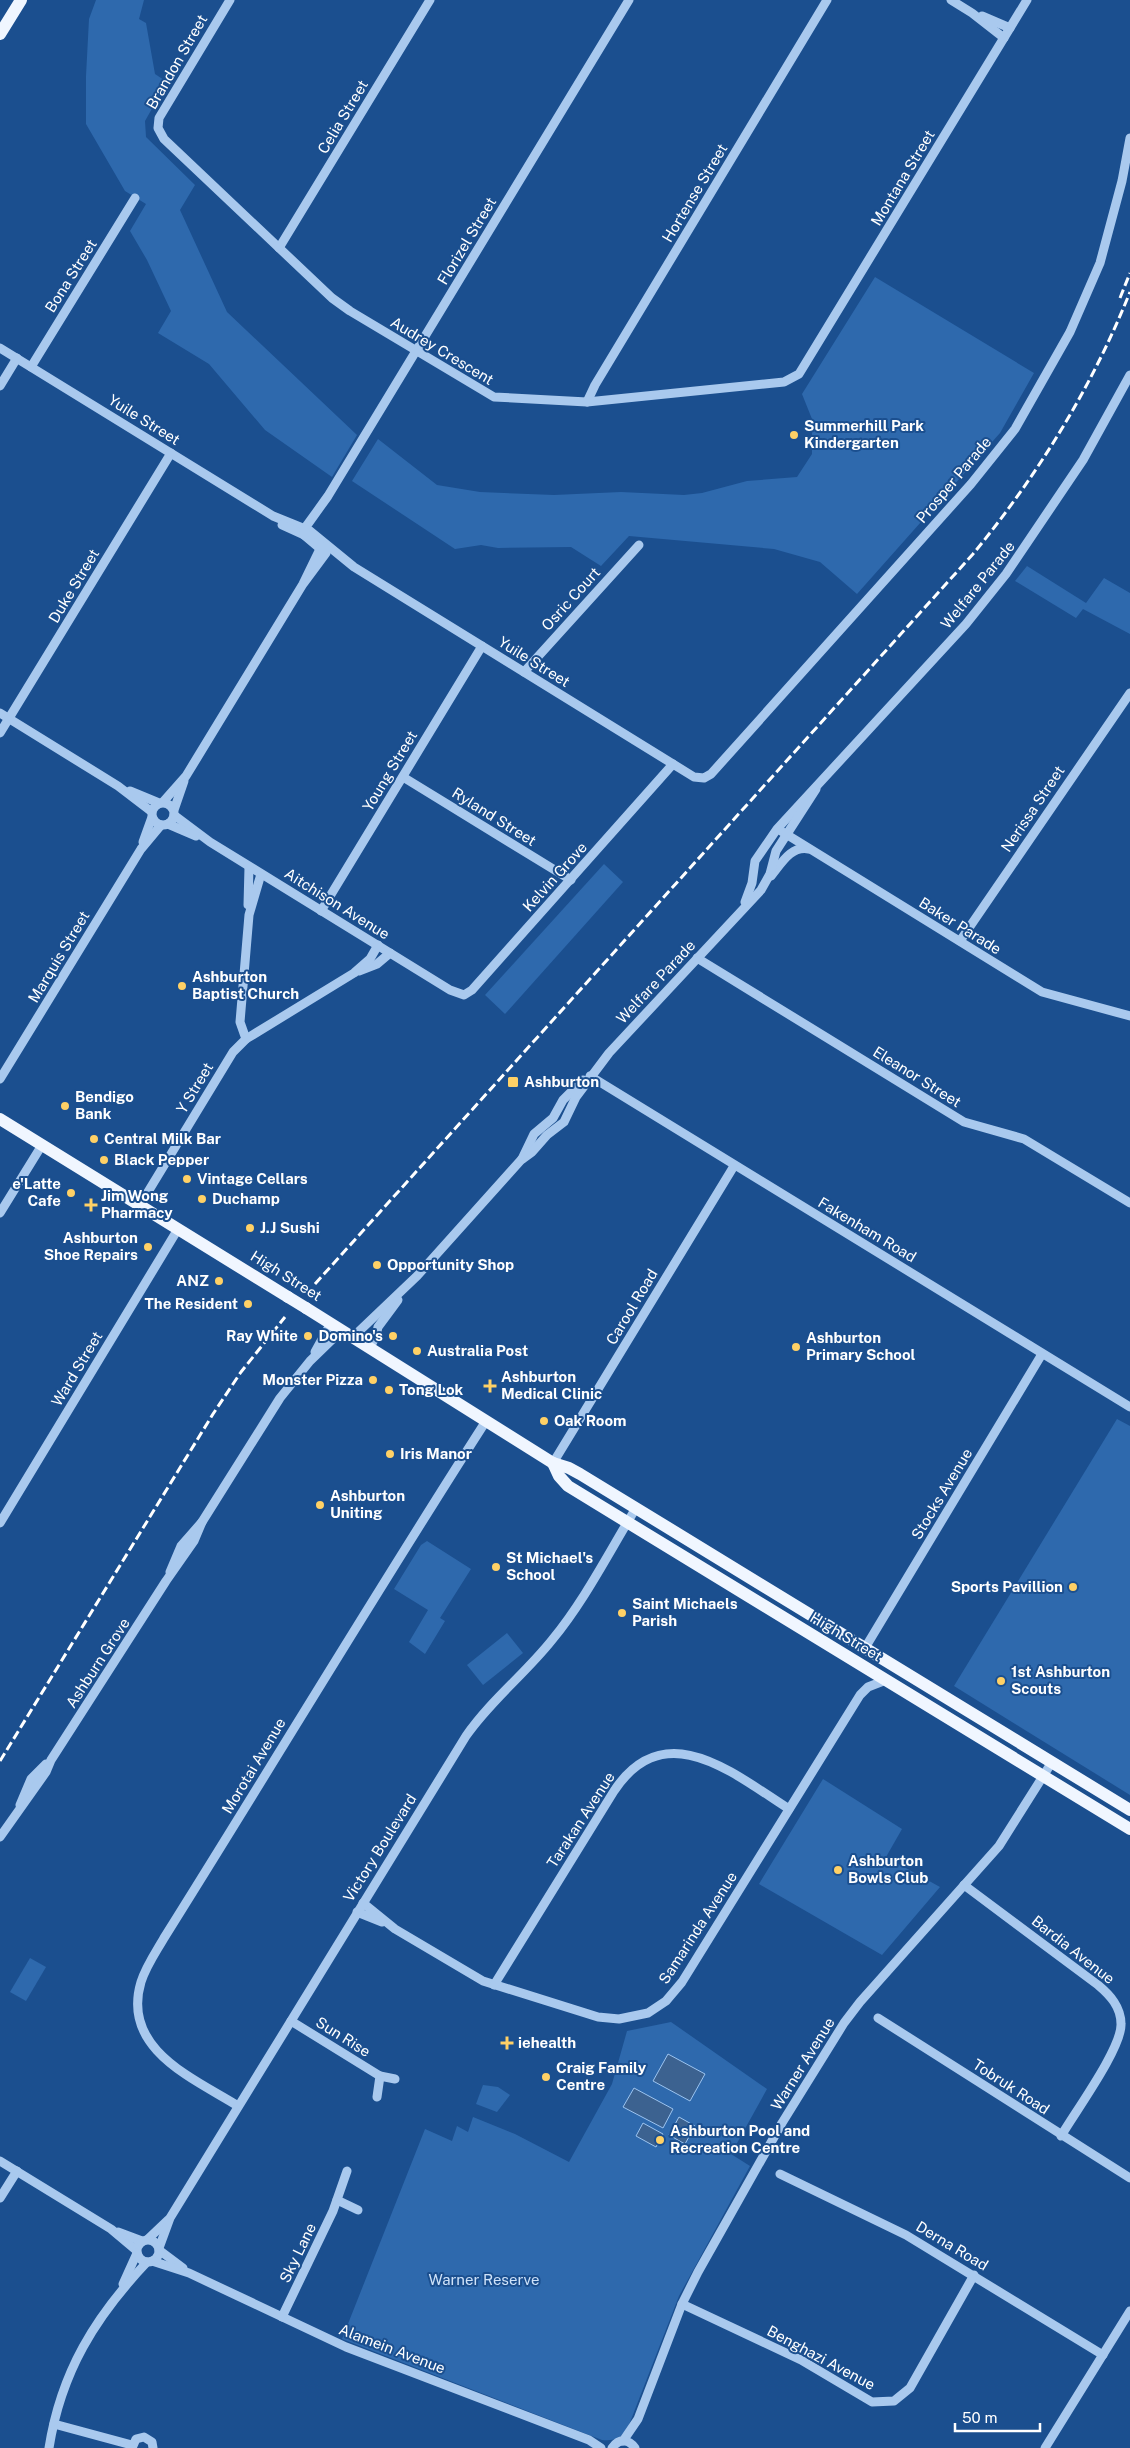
<svg xmlns="http://www.w3.org/2000/svg" width="1130" height="2448" viewBox="0 0 1130 2448" font-family="'Public Sans',sans-serif">
	<style>
		.green { fill: #2e69ad }
		.water { fill: #3c6290; stroke: #9cc4f0 }
		.lines { fill: none; stroke-linecap: round; stroke-linejoin: round }
		.minor { stroke: #a9c9ee; stroke-width: 9 }
		.major { stroke: #f0f6ff; stroke-width: 12 }
		.rail { stroke: #fff; stroke-width: 3; stroke-dasharray: 9 4; stroke-linecap: butt }
		.major-bridge { stroke: #f0f6ff; stroke-width: 12 }
		.poi-dot { fill: #ffd166; stroke: #1b4f8f; stroke-width: 2 }
		.labels { text-anchor: middle; stroke-width: 4; stroke-linejoin: round; paint-order: stroke }
		.street-label { font-size: 15px; fill: #fff; stroke: #1b4f8f }
		.poi-label { font-size: 15px; font-weight: bold; fill: #fff; stroke: #1b4f8f; text-anchor: start }
		.park-label { font-size: 15px; fill: #cfe3fa; stroke: #1b4f8f }
	</style>
	<rect width="100%" height="100%" fill="#1b4f8f"/>
	<g class="green">
		<path d="M96,0H144L139,19L146,23L155,74L167,82L145,121L146,137L195,185L180,210L227,312L357,435L332,477L265,430L209,364L158,333L171,311L147,260L130,231L146,204L125,191L86,124V76L89,19Z"/>
		<path d="M875,277L1034,373L1000,433L857,594L820,562L774,549L629,536L601,566L571,547L498,548L481,545L455,549L352,481L378,439L437,485L480,492L554,495L621,492L684,495L702,493L747,481L797,477L812,454V419L802,394Z"/>
		<path d="M1027,566L1086,603L1104,578L1130,593V634L1083,609L1076,618L1015,581Z"/>
		<path d="M604,864L623,882L505,1014L485,995Z"/>
		<path d="M1117,1419L1130,1426V1795L954,1686Z"/>
		<path d="M427,1541L471,1569L440,1618L445,1621L425,1654L409,1642L428,1610L394,1589L421,1545Z"/>
		<path d="M507,1633L523,1653L483,1685L467,1665Z"/>
		<path d="M823,1779L902,1829L886,1857L940,1887L882,1955L759,1884Z"/>
		<path d="M30,1958L46,1967L26,2001L10,1992Z"/>
		<path d="M671,2022L767,2089L731,2154L750,2166L679,2296L627,2430C620,2439 613,2441 602,2440L342,2339L425,2129L452,2141L457,2126L468,2132L473,2117L515,2134L569,2162L612,2084L627,2031Z"/>
		<path d="M483,2085L498,2087L510,2095L497,2112L476,2104Z"/>
	</g>
	<g class="water">
		<path d="M668,2054L705,2074L690,2101L653,2081Z"/>
		<path d="M634,2088L673,2109L663,2128L623,2107Z"/>
		<path d="M679,2117L695,2126L685,2144L669,2135Z"/>
		<path d="M643,2123L663,2134L656,2147L636,2136Z"/>
	</g>
	<g class="lines">
		<g class="minor">
			<path d="M230,0L159,118L158,128L164,139L332,298L350,311L494,397L587,402L784,382L799,374L1027,0"/>
			<path d="M951,0L972,13L1004,38"/>
			<path d="M982,16L1010,28"/>
			<path d="M279,248L430,0"/>
			<path d="M0,348L273,516L310,531L354,567L694,777L704,778L711,774L971,484L1015,429L1070,332L1100,263L1122,181L1130,138"/>
			<path d="M31,367L135,198"/>
			<path d="M0,386L17,358"/>
			<path d="M587,402L595,385L827,0"/>
			<path d="M282,525L304,535L323,551"/>
			<path d="M304,535L305,528L328,496L629,0"/>
			<path d="M524,672L639,545"/>
			<path d="M0,713L118,786L152,812"/>
			<path d="M0,733L171,453"/>
			<path d="M403,777L571,880"/>
			<path d="M130,791L159,803"/>
			<path d="M163,802L186,776L303,584L320,549L326,546V553L303,584"/>
			<circle cx="163" cy="814" r="11"/>
			<path d="M174,810L184,781"/>
			<path d="M174,815L210,842L450,990L464,995L472,990L673,764"/>
			<path d="M168,824L196,836"/>
			<path d="M781,831L1042,992L1130,1016"/>
			<path d="M143,842L152,817"/>
			<path d="M771,876C781,864 791,845 809,849"/>
			<path d="M745,902L752,883L755,861L777,829L966,624L1006,574L1083,460L1130,375"/>
			<path d="M248,905L249,867"/>
			<path d="M321,911L482,646"/>
			<path d="M960,941L1130,693"/>
			<path d="M697,958L964,1122L1024,1139L1130,1203"/>
			<path d="M359,971L377,964L390,953"/>
			<path d="M246,1039L354,973L370,959L378,945"/>
			<path d="M590,1076L1130,1407"/>
			<path d="M0,1079L141,849L161,825"/>
			<path d="M522,1159L534,1134L553,1118L563,1100L583,1080"/>
			<path d="M140,1205L233,1052L246,1039L240,1022L249,915L261,874"/>
			<path d="M0,1213L42,1145"/>
			<path d="M353,1337L417,1276L521,1160L532,1152L547,1135L564,1122L576,1097L609,1053L761,890L770,874L776,851L816,789"/>
			<path d="M370,1347L376,1336L378,1327L398,1300"/>
			<path d="M315,1352L331,1323"/>
			<path d="M553,1463L734,1166"/>
			<path d="M0,1523L178,1229"/>
			<path d="M170,1572L181,1546L202,1522L280,1398L310,1361L342,1330"/>
			<path d="M865,1648L1042,1354"/>
			<path d="M20,1805L31,1779L46,1764"/>
			<path d="M0,1837L46,1772L51,1760L166,1581L194,1541L202,1522"/>
			<path d="M964,1885L1098,1985C1110,1995 1121,2007 1121,2024C1122,2048 1075,2112 1061,2136"/>
			<path d="M363,1903L395,1929L483,1981L598,2017L619,2019L648,2013L666,2001L682,1982L860,1695L868,1687L886,1680"/>
			<path d="M357,1912L382,1922"/>
			<path d="M494,1985L614,1791C665,1714 734,1774 789,1809"/>
			<path d="M878,2018L1130,2178"/>
			<path d="M291,2021L380,2076L377,2097"/>
			<path d="M380,2076L395,2079"/>
			<path d="M238,2106C193,2078 121,2049 141,1982C146,1966 156,1952 164,1938C272,1766 376,1592 486,1421"/>
			<path d="M0,2161L111,2229L136,2250"/>
			<path d="M780,2174L906,2235L1103,2355"/>
			<path d="M0,2198L17,2171"/>
			<path d="M337,2200L358,2210"/>
			<path d="M118,2232L142,2241"/>
			<path d="M148,2239L168,2220"/>
			<circle cx="148" cy="2251" r="11"/>
			<path d="M159,2248L170,2218L466,1736C491,1700 525,1674 552,1640C585,1600 609,1552 636,1508"/>
			<path d="M159,2250L183,2268"/>
			<path d="M152,2261L189,2273L346,2347L589,2440L601,2448"/>
			<path d="M123,2284L137,2253"/>
			<path d="M682,2304L801,2360L872,2402L894,2401L910,2388L974,2275"/>
			<path d="M282,2317L333,2211L347,2171"/>
			<path d="M54,2424L132,2445"/>
			<path d="M623,2441L638,2419L682,2304L698,2272L782,2123L844,2023L860,2002L999,1846L1052,1762"/>
			<path d="M49,2448C61,2372 95,2317 147,2262"/>
			<path d="M132,2448L136,2439L144,2437L152,2442L153,2448"/>
			<path d="M612,2448C619,2438 629,2439 635,2448"/>
			<path d="M1045,2448L1130,2311"/>
		</g>
		<g class="major">
			<path d="M0,34L21,0"/>
			<path d="M0,1119L288,1297"/>
			<path d="M306,1308L553,1463L569,1468L580,1474L1130,1810"/>
			<path d="M553,1463L559,1476L568,1486L1130,1829"/>
		</g>
		<g class="rail">
			<path d="M1120,298L1130,273"/>
			<path d="M315,1284L973,554C1038,475 1092,387 1130,292"/>
			<path d="M0,1761L213,1414L241,1372L285,1317"/>
		</g>
		<path class="major-bridge" d="M288,1297L306,1308"/>
	</g>
	<g class="poi-dot">
		<circle cx="794" cy="435" r="5"/>
		<circle cx="182" cy="986" r="5"/>
		<rect x="507" y="1076" width="12" height="12" rx="2.5"/>
		<circle cx="65" cy="1106" r="5"/>
		<circle cx="94" cy="1139" r="5"/>
		<circle cx="104" cy="1160" r="5"/>
		<circle cx="187" cy="1179" r="5"/>
		<circle cx="71" cy="1193" r="5"/>
		<circle cx="202" cy="1199" r="5"/>
		<path d="M88.5 1197.5h5v5h5v5h-5v5h-5v-5h-5v-5h5z"/>
		<circle cx="250" cy="1228" r="5"/>
		<circle cx="148" cy="1247" r="5"/>
		<circle cx="377" cy="1265" r="5"/>
		<circle cx="219" cy="1281" r="5"/>
		<circle cx="248" cy="1304" r="5"/>
		<circle cx="308" cy="1336" r="5"/>
		<circle cx="393" cy="1336" r="5"/>
		<circle cx="796" cy="1347" r="5"/>
		<circle cx="417" cy="1351" r="5"/>
		<circle cx="373" cy="1380" r="5"/>
		<path d="M487.5 1378.5h5v5h5v5h-5v5h-5v-5h-5v-5h5z"/>
		<circle cx="389" cy="1390" r="5"/>
		<circle cx="544" cy="1421" r="5"/>
		<circle cx="390" cy="1454" r="5"/>
		<circle cx="320" cy="1505" r="5"/>
		<circle cx="496" cy="1567" r="5"/>
		<circle cx="1073" cy="1587" r="5"/>
		<circle cx="622" cy="1613" r="5"/>
		<circle cx="1001" cy="1681" r="5"/>
		<circle cx="838" cy="1870" r="5"/>
		<path d="M504.5 2035.5h5v5h5v5h-5v5h-5v-5h-5v-5h5z"/>
		<circle cx="546" cy="2077" r="5"/>
		<circle cx="660" cy="2140" r="5"/>
	</g>
	<g class="labels">
		<g class="street-label">
			<text transform="translate(177 62) rotate(-60)" y="5">Brandon Street</text>
			<text transform="translate(343 117) rotate(-59)" y="5">Celia Street</text>
			<text transform="translate(903 178) rotate(-59)" y="5">Montana Street</text>
			<text transform="translate(695 193) rotate(-59)" y="5">Hortense Street</text>
			<text transform="translate(467 241) rotate(-59)" y="5">Florizel Street</text>
			<text transform="translate(71 276) rotate(-58)" y="5">Bona Street</text>
			<text transform="translate(442 351) rotate(31)" y="5">Audrey Crescent</text>
			<text transform="translate(144 420) rotate(32)" y="5">Yuile Street</text>
			<text transform="translate(954 480) rotate(-50)" y="5">Prosper Parade</text>
			<text transform="translate(978 585) rotate(-51)" y="5">Welfare Parade</text>
			<text transform="translate(74 586) rotate(-59)" y="5">Duke Street</text>
			<text transform="translate(571 599) rotate(-48)" y="5">Osric Court</text>
			<text transform="translate(534 662) rotate(32)" y="5">Yuile Street</text>
			<text transform="translate(390 771) rotate(-59)" y="5">Young Street</text>
			<text transform="translate(1033 809) rotate(-56)" y="5">Nerissa Street</text>
			<text transform="translate(494 817) rotate(32)" y="5">Ryland Street</text>
			<text transform="translate(555 877) rotate(-48)" y="5">Kelvin Grove</text>
			<text transform="translate(337 904) rotate(32)" y="5">Aitchison Avenue</text>
			<text transform="translate(960 926) rotate(32)" y="5">Baker Parade</text>
			<text transform="translate(59 957) rotate(-59)" y="5">Marquis Street</text>
			<text transform="translate(656 982) rotate(-47)" y="5">Welfare Parade</text>
			<text transform="translate(917 1077) rotate(32)" y="5">Eleanor Street</text>
			<text transform="translate(195 1088) rotate(-59)" y="5">Y Street</text>
			<text transform="translate(867 1230) rotate(31)" y="5">Fakenham Road</text>
			<text transform="translate(286 1276) rotate(32)" y="5">High Street</text>
			<text transform="translate(632 1307) rotate(-59)" y="5">Carool Road</text>
			<text transform="translate(77 1369) rotate(-59)" y="5">Ward Street</text>
			<text transform="translate(942 1494) rotate(-59)" y="5">Stocks Avenue</text>
			<text transform="translate(846 1637) rotate(31)" y="5">High Street</text>
			<text transform="translate(98 1663) rotate(-57)" y="5">Ashburn Grove</text>
			<text transform="translate(254 1766) rotate(-59)" y="5">Morotai Avenue</text>
			<text transform="translate(581 1820) rotate(-57)" y="5">Tarakan Avenue</text>
			<text transform="translate(380 1848) rotate(-58)" y="5">Victory Boulevard</text>
			<text transform="translate(698 1928) rotate(-57)" y="5">Samarinda Avenue</text>
			<text transform="translate(1073 1950) rotate(38)" y="5">Bardia Avenue</text>
			<text transform="translate(343 2037) rotate(32)" y="5">Sun Rise</text>
			<text transform="translate(803 2064) rotate(-58)" y="5">Warner Avenue</text>
			<text transform="translate(1011 2087) rotate(33)" y="5">Tobruk Road</text>
			<text transform="translate(952 2246) rotate(31)" y="5">Derna Road</text>
			<text transform="translate(298 2253) rotate(-64)" y="5">Sky Lane</text>
			<text transform="translate(392 2349) rotate(21)" y="5">Alamein Avenue</text>
			<text transform="translate(821 2358) rotate(28)" y="5">Benghazi Avenue</text>
		</g>
		<g class="poi-label">
			<text x="804" y="431">Summerhill Park<tspan x="804" dy="17">Kindergarten</tspan></text>
			<text x="192" y="982">Ashburton<tspan x="192" dy="17">Baptist Church</tspan></text>
			<text x="524" y="1087">Ashburton</text>
			<text x="75" y="1102">Bendigo<tspan x="75" dy="17">Bank</tspan></text>
			<text x="104" y="1144">Central Milk Bar</text>
			<text x="114" y="1165">Black Pepper</text>
			<text x="197" y="1184">Vintage Cellars</text>
			<text x="61" y="1189" text-anchor="end">e'Latte<tspan x="61" dy="17">Cafe</tspan></text>
			<text x="101" y="1201">Jim Wong<tspan x="101" dy="17">Pharmacy</tspan></text>
			<text x="212" y="1204">Duchamp</text>
			<text x="260" y="1233">J.J Sushi</text>
			<text x="138" y="1243" text-anchor="end">Ashburton<tspan x="138" dy="17">Shoe Repairs</tspan></text>
			<text x="387" y="1270">Opportunity Shop</text>
			<text x="209" y="1286" text-anchor="end">ANZ</text>
			<text x="238" y="1309" text-anchor="end">The Resident</text>
			<text x="298" y="1341" text-anchor="end">Ray White</text>
			<text x="383" y="1341" text-anchor="end">Domino's</text>
			<text x="806" y="1343">Ashburton<tspan x="806" dy="17">Primary School</tspan></text>
			<text x="427" y="1356">Australia Post</text>
			<text x="501" y="1382">Ashburton<tspan x="501" dy="17">Medical Clinic</tspan></text>
			<text x="363" y="1385" text-anchor="end">Monster Pizza</text>
			<text x="399" y="1395">Tong Lok</text>
			<text x="554" y="1426">Oak Room</text>
			<text x="400" y="1459">Iris Manor</text>
			<text x="330" y="1501">Ashburton<tspan x="330" dy="17">Uniting</tspan></text>
			<text x="506" y="1563">St Michael's<tspan x="506" dy="17">School</tspan></text>
			<text x="1063" y="1592" text-anchor="end">Sports Pavillion</text>
			<text x="632" y="1609">Saint Michaels<tspan x="632" dy="17">Parish</tspan></text>
			<text x="1011" y="1677">1st Ashburton<tspan x="1011" dy="17">Scouts</tspan></text>
			<text x="848" y="1866">Ashburton<tspan x="848" dy="17">Bowls Club</tspan></text>
			<text x="518" y="2048">iehealth</text>
			<text x="556" y="2073">Craig Family<tspan x="556" dy="17">Centre</tspan></text>
			<text x="670" y="2136">Ashburton Pool and<tspan x="670" dy="17">Recreation Centre</tspan></text>
		</g>
		<g class="park-label">
			<text x="484" y="2285">Warner Reserve</text>
		</g>
	</g>
	<path d="M955 2423v8h85v-8" fill="none" stroke="#ffffff" stroke-width="2.5"/>
	<text x="962" y="2423" font-size="15" fill="#ffffff" stroke="#1b4f8f" stroke-width="4" paint-order="stroke">50 m</text>
</svg>
